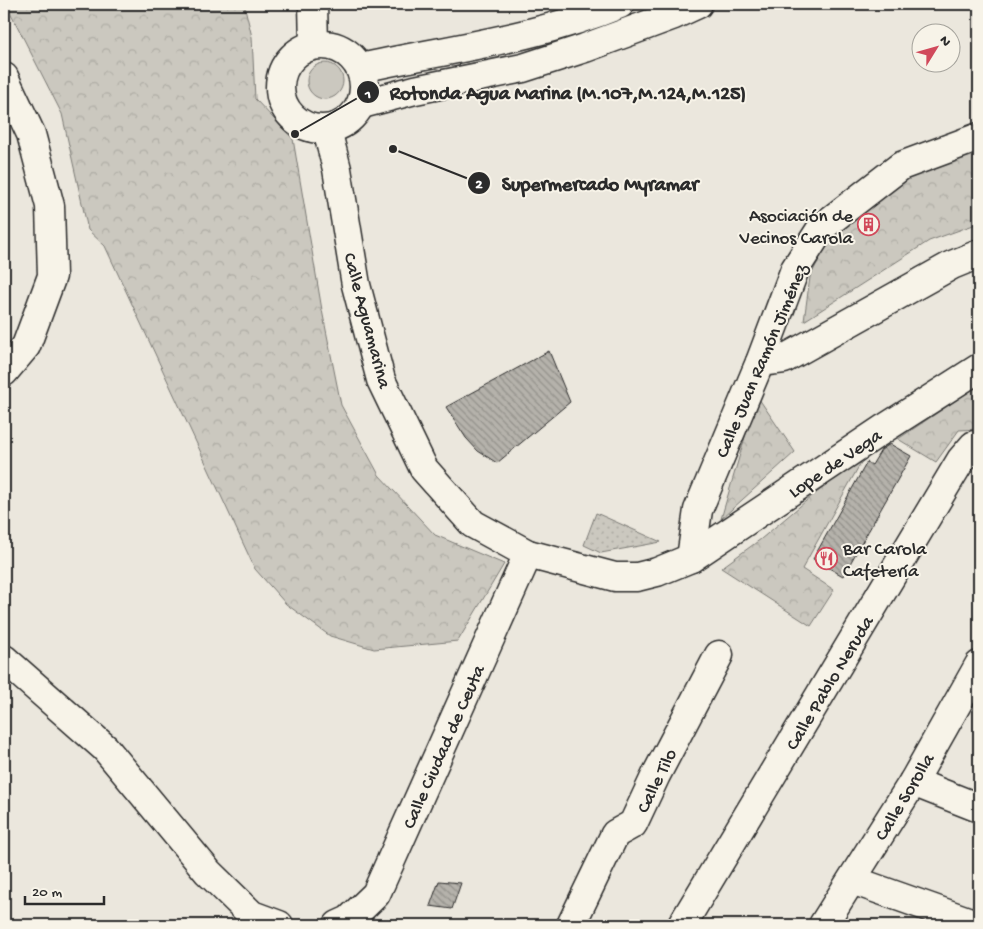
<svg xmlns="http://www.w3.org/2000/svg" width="983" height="929" viewBox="0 0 983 929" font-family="'Gochi Hand',sans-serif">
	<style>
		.grass { fill: url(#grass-dots); stroke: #7b7a75 }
		.park { fill: url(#park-crowns); stroke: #7b7a75 }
		.garden { fill: #cbc8bf; stroke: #7b7a75 }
		.building { fill: url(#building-back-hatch); stroke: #2b2b2b }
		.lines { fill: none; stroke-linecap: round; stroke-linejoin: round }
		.minor-casing { stroke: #2b2b2b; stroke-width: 31 }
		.minor { stroke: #f7f3e8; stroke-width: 28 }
		.labels { text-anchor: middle; stroke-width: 4; stroke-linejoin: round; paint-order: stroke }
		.poi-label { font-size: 19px; fill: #2b2b2b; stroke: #f7f3e8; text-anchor: end }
		.street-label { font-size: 19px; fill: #2b2b2b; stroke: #f7f3e8 }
		.leader { fill: none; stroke: #2b2b2b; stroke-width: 2 }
		.callout-dot { fill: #2b2b2b; stroke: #f7f3e8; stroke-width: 2 }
		.mark-label { font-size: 15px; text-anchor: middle; font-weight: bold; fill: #fff }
		.callout-label { font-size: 20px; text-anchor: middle; font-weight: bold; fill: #2b2b2b; stroke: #f7f3e8; stroke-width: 4; stroke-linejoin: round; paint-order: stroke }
	</style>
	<defs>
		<pattern id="grass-dots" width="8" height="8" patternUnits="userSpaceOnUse" patternTransform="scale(1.25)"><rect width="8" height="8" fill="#cbc8bf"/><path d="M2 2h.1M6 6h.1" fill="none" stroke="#aeaca4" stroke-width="1.8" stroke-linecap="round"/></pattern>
		<pattern id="park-crowns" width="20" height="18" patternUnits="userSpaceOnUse" patternTransform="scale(1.25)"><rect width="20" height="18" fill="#cbc8bf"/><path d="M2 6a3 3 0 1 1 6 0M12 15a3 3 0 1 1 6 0" fill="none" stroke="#aeaca4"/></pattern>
		<pattern id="building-back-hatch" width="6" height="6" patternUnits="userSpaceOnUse" patternTransform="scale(1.25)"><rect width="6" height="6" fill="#b5b2ab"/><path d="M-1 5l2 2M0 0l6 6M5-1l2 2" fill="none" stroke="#93918b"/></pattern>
	</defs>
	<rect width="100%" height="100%" fill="#ebe7dd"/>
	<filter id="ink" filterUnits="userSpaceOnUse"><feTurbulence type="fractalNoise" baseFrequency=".02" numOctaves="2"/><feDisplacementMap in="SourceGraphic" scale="10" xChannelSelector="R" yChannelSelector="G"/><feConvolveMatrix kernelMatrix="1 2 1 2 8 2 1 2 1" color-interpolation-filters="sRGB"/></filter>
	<g filter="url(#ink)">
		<path class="grass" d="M596,513L661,542L601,553L584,545Z"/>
		<g class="park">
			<path d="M6,4H244L252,37L255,99L293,139L322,310L341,405L379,475L435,535L504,564L458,641L374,649L330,636L286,604L255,569L105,246L88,230L62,114Z"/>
			<path d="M979,149V223L929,241L804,321L810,277L832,234L905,177Z"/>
			<path d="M979,385V429L959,430L936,462L898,439Z"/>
			<path d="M757,396L795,452L721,519Z"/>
			<path d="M864,457L802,569L834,590L811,626L721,568L761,539L812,496Z"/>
		</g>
		<circle class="garden" cx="325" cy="81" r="18"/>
		<g class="building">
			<path d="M549,351L570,402L497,463L478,451L466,438L446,407Z"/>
			<path d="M890,444L911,456L843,576L813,559L867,462L872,465L881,450Z"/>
			<path d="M439,881L461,883L452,909L430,906Z"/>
		</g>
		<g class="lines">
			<defs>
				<g id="minor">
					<path d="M313,4L314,45"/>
					<circle cx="322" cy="87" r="42"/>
					<path d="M361,68C448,49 538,38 620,4"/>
					<path d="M4,77L31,134L50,206L52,276L26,346L4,372"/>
					<path d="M362,104L415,90L523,68L585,48L674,15L698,4"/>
					<path d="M327,130L337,169L356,285L381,380L424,469L473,524L528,554L615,577H637L657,572L691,558L885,428L979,368"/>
					<path d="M760,362L784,359L952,265L979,254"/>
					<path d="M691,558L698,510L760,362L795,269L822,227L901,166L979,137"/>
					<path d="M4,659L105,748L208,872L252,915L279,925"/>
					<path d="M913,782L979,808"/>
					<path d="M852,880L979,925"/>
					<path d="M338,925L349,920L376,894L528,554"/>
					<path d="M571,925L615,834L633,824L656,775L719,655"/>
					<path d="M682,925L961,460L974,445L979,447"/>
					<path d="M823,925L913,782L979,665"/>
				</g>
			</defs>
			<use href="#minor" class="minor-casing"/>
			<use href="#minor" class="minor"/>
		</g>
	</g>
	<defs>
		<symbol id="building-ring" viewBox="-11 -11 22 22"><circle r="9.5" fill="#f7f3e8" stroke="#d1495b" stroke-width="1.5"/><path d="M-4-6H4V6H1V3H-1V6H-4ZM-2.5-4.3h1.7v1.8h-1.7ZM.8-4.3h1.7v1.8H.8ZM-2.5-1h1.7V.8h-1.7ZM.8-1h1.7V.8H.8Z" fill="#d1495b"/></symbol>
		<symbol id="restaurant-ring" viewBox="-11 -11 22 22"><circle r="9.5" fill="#f7f3e8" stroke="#d1495b" stroke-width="1.5"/><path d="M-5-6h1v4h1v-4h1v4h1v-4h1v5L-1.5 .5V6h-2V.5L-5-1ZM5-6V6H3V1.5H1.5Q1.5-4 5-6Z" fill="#d1495b"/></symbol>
	</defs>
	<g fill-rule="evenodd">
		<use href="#building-ring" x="856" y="212" width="25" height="25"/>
		<use href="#restaurant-ring" x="814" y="546" width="25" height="25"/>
	</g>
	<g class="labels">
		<g class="poi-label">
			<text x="853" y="221">Asociación de<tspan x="853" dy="22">Vecinos Carola</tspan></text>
			<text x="843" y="554" text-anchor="start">Bar Carola<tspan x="843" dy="22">Cafetería</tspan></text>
		</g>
		<g class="street-label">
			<text transform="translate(369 320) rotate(75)" y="7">Calle Aguamarina</text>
			<text transform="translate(760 360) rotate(-67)" y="7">Calle Juan Ramón Jiménez</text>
			<text transform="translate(834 462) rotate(-34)" y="7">Lope de Vega</text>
			<text transform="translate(828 682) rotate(-59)" y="7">Calle Pablo Neruda</text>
			<text transform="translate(442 746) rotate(-66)" y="7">Calle Ciudad de Ceuta</text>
			<text transform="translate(655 780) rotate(-64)" y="7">Calle Tilo</text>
			<text transform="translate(903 796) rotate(-59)" y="7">Calle Sorolla</text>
		</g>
	</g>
	<path class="leader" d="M295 134L368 92M393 149L479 183"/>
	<g class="callout-dot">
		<circle cx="295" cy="134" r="5"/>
		<circle cx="393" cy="149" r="5"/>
		<circle cx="368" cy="92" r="12"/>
		<circle cx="479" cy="183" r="12"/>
	</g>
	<g class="mark-label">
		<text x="368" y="98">1</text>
		<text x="479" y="188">2</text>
	</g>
	<g class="callout-label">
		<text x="568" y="99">Rotonda Agua Marina (M.107,M.124,M.125)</text>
		<text x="600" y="190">Supermercado Myramar</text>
	</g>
	<rect width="983" height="929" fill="none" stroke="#f7f3e8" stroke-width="20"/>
	<rect x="10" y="10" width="963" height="909" fill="none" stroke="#2b2b2b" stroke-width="2" filter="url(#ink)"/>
	<g transform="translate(936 48) rotate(53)"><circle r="24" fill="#f7f3e8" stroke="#a5a39c"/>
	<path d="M0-4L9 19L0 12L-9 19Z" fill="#d1495b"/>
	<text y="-8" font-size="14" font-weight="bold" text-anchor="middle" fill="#2b2b2b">N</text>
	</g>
	<path d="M25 896v8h79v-8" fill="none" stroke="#2b2b2b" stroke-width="2.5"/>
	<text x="32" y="896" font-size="15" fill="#2b2b2b" stroke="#f7f3e8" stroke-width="4" paint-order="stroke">20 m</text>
</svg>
